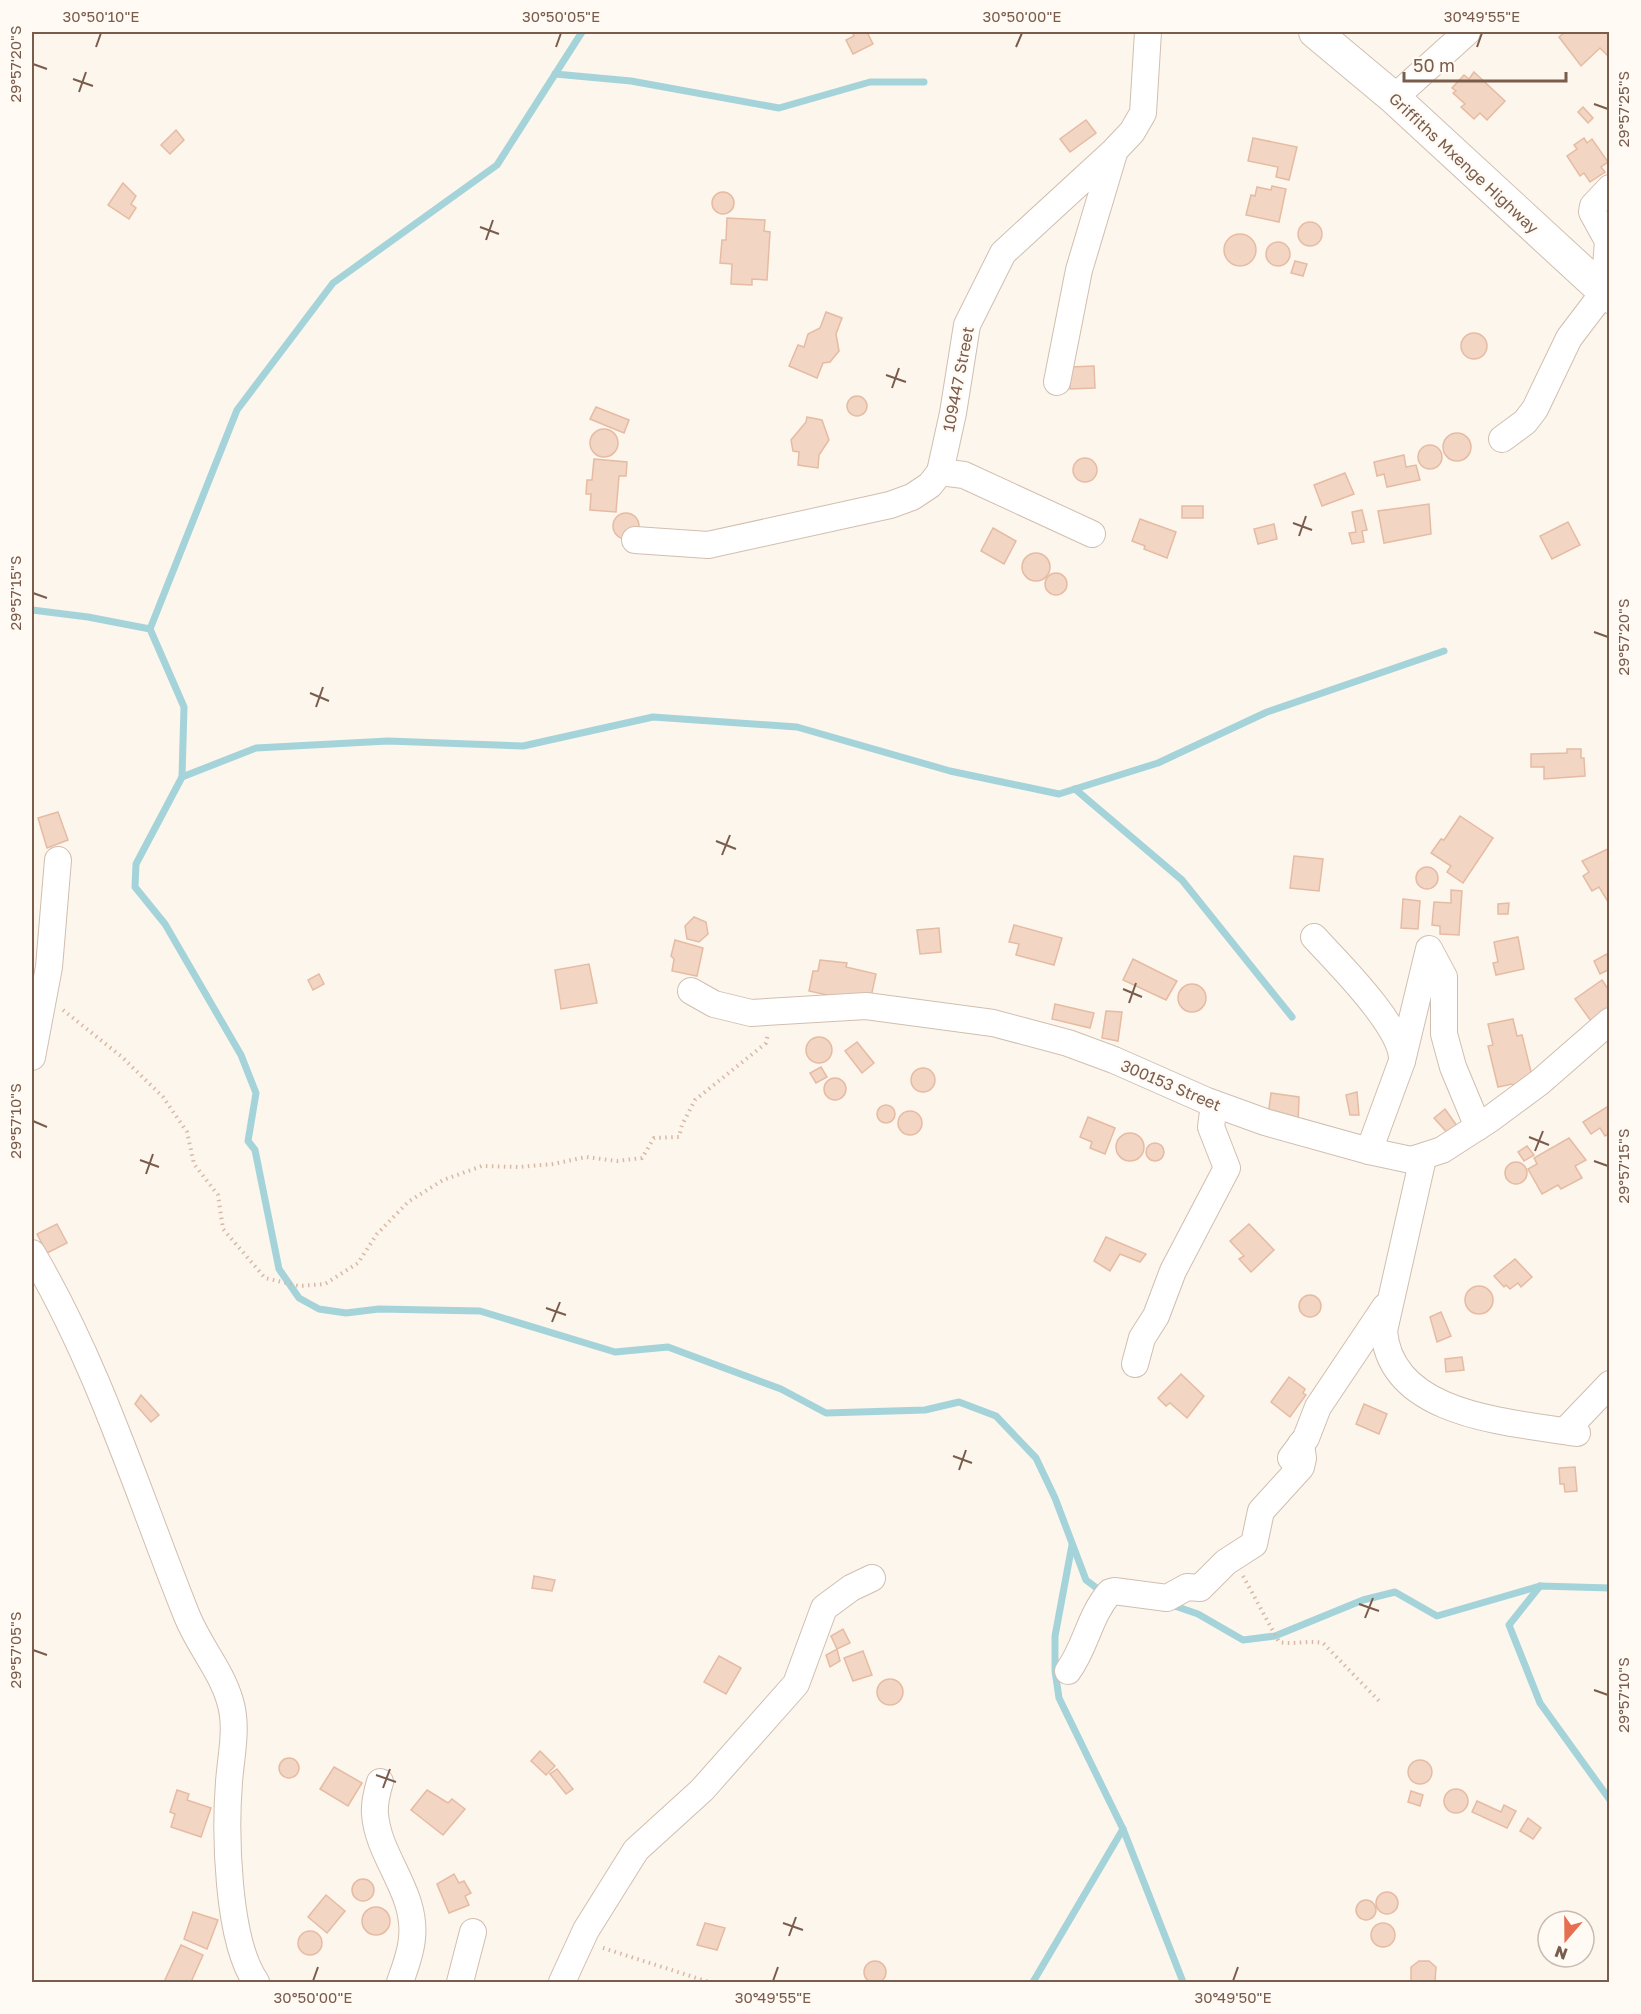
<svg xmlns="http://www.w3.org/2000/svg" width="1641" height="2014" viewBox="0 0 1641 2014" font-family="'Golos Text',sans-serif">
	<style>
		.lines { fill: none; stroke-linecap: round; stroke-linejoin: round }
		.stream { stroke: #a5d3da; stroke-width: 7 }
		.building { fill: #f3d5c3; stroke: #e6bba3; stroke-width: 1.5 }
		.minor-casing { stroke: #d1beb0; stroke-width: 28 }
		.tertiary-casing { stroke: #d1beb0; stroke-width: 34 }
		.path { stroke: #d9b8a5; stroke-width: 4; stroke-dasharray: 1.5 4.5; stroke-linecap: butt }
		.minor { stroke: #fff; stroke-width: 26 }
		.tertiary { stroke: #fff; stroke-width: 32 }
		.ticks { fill: none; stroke: #7a5c4d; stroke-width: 2 }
		.labels { text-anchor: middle; stroke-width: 4.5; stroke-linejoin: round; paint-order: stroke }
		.street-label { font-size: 16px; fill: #7a5c4d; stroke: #fffaf3 }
		.neatline { fill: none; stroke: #7a5c4d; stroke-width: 2 }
		.ticks-label { font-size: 15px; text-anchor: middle; fill: #7a5c4d }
	</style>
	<rect width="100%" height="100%" fill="#fdf6ec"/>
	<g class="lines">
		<g class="stream">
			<path d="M555,74L631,81L779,108L870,82H924"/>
			<path d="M32,610L88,617L150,629L184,707L182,777L136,864L135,887L165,924L241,1055L256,1093L248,1141L255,1150L279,1269L299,1298L319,1309L346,1313L379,1309L480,1311L615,1352L668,1347L781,1389L826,1413L925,1410L959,1402L996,1416L1036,1458L1055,1498L1086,1580L1102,1592"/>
			<path d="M150,629L237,410L333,283L497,165L582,32"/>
			<path d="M182,777L256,748L388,741L523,746L653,717L797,727L950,771L1059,794L1158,763L1267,712L1444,651"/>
			<path d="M1075,789L1182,880L1292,1017"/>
			<path d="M1072,1545L1055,1636V1671L1059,1698L1123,1829L1183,1982"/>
			<path d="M1540,1586L1509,1625L1540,1703L1610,1800"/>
			<path d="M1169,1604L1198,1614L1243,1640L1275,1636L1363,1600L1395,1592L1437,1616L1540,1586L1610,1588"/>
			<path d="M1033,1982L1123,1829"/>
		</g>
	</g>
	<g class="building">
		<path d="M852,32H867L873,44L853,54L846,40L854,36Z"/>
		<path d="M1565,32H1610V52L1607,55L1600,48L1581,66L1559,37Z"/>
		<path d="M1474,72L1505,101L1487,120L1480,113L1474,119L1461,107L1465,104L1453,93L1456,91L1452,88L1464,75L1469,79Z"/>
		<path d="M1583,107L1593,118L1588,123L1578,112Z"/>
		<path d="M1086,120L1096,133L1070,152L1060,139Z"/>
		<path d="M176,130L184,140L170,154L161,145Z"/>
		<path d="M1253,138L1297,147L1289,180L1276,177L1278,167L1248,161Z"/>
		<path d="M1584,138L1587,143L1592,139L1608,162L1601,167L1605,172L1590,182L1584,173L1580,176L1567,156L1577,149L1574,145Z"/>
		<path d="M123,183L136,196L131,204L136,208L129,219L108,205Z"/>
		<path d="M1272,186L1286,189L1279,222L1246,215L1251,195L1255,196L1257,187L1271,190Z"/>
		<circle cx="723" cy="203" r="11"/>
		<path d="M727,218L765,220L764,231L770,232L767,280L752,279V285L731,284L732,264L720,263L722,240H726Z"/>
		<circle cx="1310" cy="234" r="12"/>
		<circle cx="1240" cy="250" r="16"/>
		<circle cx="1278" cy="254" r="12"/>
		<path d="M1295,261L1307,264L1303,276L1291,273Z"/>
		<path d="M826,312L842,318L836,334L839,351L830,362L823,363L817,378L789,366L798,345L804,347L808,334L820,328Z"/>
		<circle cx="1474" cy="346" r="13"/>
		<path d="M1094,366L1095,388L1070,389L1069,367Z"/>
		<circle cx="857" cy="406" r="10"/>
		<path d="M596,407L629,420L624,433L590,419Z"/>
		<path d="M807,417L822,420L829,440L819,455L818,468L798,465L799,452L793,451L791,440L806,422Z"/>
		<circle cx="604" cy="443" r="14"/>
		<circle cx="1457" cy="447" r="14"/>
		<circle cx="1430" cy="457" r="12"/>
		<path d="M1404,455L1406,467L1416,465L1420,480L1387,487L1384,474L1377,476L1374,462Z"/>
		<circle cx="1085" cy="470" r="12"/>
		<path d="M594,459L627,462L626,476H619L616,512L590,510L591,494H586L587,480H592Z"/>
		<path d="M1345,473L1354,494L1322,506L1314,485Z"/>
		<path d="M1429,504L1431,534L1384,543L1378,511Z"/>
		<rect x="1182" y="506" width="21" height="12"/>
		<path d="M1362,510L1367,530L1362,531L1364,542L1352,544L1349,533L1356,532L1352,512Z"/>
		<circle cx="626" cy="526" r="13"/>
		<path d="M1140,519L1176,532L1167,558L1144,549L1145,546L1132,541Z"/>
		<path d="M1568,522L1580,545L1552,559L1540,536Z"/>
		<path d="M1274,524L1277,539L1258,544L1254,529Z"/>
		<path d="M993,528L1016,541L1004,564L981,551Z"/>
		<circle cx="1036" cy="567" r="14"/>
		<circle cx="1056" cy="584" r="11"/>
		<path d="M1567,749H1581V758H1584L1585,776L1544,779V767H1531V754L1567,753Z"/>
		<path d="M58,812L68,840L47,848L38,818Z"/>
		<path d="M1460,816L1493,838L1463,883L1447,872L1451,866L1431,853L1441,839L1444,840Z"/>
		<path d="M1610,848V905L1599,887L1592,891L1583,876L1589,872L1582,861Z"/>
		<path d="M1294,856L1323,859L1319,891L1290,888Z"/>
		<circle cx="1427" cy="878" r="11"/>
		<path d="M1451,890L1462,891L1459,935L1440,934V926L1432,925L1434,902L1451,903Z"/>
		<path d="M1403,899L1420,901L1418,929L1401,928Z"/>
		<path d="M1509,903L1508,914H1498V904Z"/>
		<path d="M694,917L706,922L708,934L699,942L687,939L685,926Z"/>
		<path d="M1014,925L1062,938L1054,965L1016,955L1019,944L1009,942Z"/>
		<path d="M939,928L941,952L920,954L917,930Z"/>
		<path d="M1518,937L1524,969L1496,975L1493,963L1498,962L1494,942Z"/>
		<path d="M675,940L703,948L697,976L672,971L674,959L671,956Z"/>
		<path d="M1607,954L1610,969L1600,974L1594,961Z"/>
		<path d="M1133,959L1177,981L1166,1000L1123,980Z"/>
		<path d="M820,960L847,963L846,967L876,974L871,997L859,1002L809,991L813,971H818Z"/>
		<path d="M589,964L597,1003L561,1009L555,970Z"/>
		<path d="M319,974L324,984L313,990L308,980Z"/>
		<path d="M1602,980L1610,992V1008L1591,1021L1575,999Z"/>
		<circle cx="1192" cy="998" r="14"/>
		<path d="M1055,1004L1094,1013L1090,1028L1052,1019Z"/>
		<path d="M1106,1011L1122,1012L1118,1041L1102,1038Z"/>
		<path d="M1513,1019L1517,1036L1522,1035L1534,1084L1515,1088L1512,1084L1498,1087L1488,1046L1493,1045L1488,1024Z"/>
		<circle cx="819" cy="1050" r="13"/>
		<path d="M857,1042L874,1063L862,1073L845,1051Z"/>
		<path d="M821,1067L827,1077L816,1083L810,1073Z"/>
		<circle cx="923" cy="1080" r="12"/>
		<circle cx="835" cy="1089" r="11"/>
		<path d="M1357,1092L1359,1115H1350L1346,1095Z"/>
		<path d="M1271,1093L1299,1097L1298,1124L1267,1123Z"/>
		<circle cx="886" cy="1114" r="9"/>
		<path d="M1610,1105V1133L1605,1136L1600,1128L1591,1134L1583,1122Z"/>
		<path d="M1445,1109L1462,1133L1453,1139L1434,1118Z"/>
		<circle cx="910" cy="1123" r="12"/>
		<path d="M1088,1117L1115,1128L1105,1154L1090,1148L1092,1142L1080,1137Z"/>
		<circle cx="1130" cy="1147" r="14"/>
		<path d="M1569,1138L1586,1160L1575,1166L1582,1178L1561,1189L1558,1185L1542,1194L1528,1169L1537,1164L1534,1158Z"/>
		<circle cx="1155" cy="1152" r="9"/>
		<path d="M1527,1146L1534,1155L1524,1161L1518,1152Z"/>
		<circle cx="1516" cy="1173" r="11"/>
		<path d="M57,1224L67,1243L47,1253L37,1234Z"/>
		<path d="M1249,1224L1274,1250L1251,1272L1239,1259L1244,1256L1230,1241Z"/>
		<path d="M1106,1237L1146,1254L1140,1262L1120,1254L1110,1271L1094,1261Z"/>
		<path d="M1515,1259L1532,1277L1521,1287L1518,1283L1510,1289L1506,1285L1504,1287L1494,1276Z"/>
		<circle cx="1479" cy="1300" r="14"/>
		<circle cx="1310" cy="1306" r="11"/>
		<path d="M1441,1312L1451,1336L1437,1342L1430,1317Z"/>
		<path d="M1462,1357L1464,1370L1446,1372L1445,1359Z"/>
		<path d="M1181,1374L1204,1396L1187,1418L1170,1403L1166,1406L1158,1398Z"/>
		<path d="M1289,1377L1305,1389L1303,1393L1306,1395L1290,1417L1271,1402Z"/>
		<path d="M141,1395L159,1415L151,1422L135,1404Z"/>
		<path d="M1364,1404L1387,1414L1379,1434L1356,1424Z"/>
		<path d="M1575,1467L1577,1491L1565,1492L1564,1484H1560L1559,1468Z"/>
		<path d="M534,1576L555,1580L552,1591L532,1588Z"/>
		<path d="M843,1629L850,1643L837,1649L831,1636Z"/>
		<path d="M837,1649L840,1661L830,1667L826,1655Z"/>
		<path d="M863,1651L872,1675L853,1681L844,1658Z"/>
		<path d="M719,1656L741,1668L726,1694L704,1682Z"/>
		<circle cx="890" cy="1692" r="13"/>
		<path d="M540,1751L555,1766L546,1775L531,1761Z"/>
		<circle cx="289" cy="1768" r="10"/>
		<circle cx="1420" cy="1772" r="12"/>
		<path d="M334,1767L362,1783L348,1806L320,1789Z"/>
		<path d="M557,1769L573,1789L566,1794L550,1774Z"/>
		<circle cx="1456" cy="1801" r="12"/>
		<path d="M177,1790L189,1794L187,1800L211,1808L201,1837L171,1827L175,1814L170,1812Z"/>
		<path d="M427,1790L448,1803L452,1799L465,1809L443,1835L411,1810Z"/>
		<path d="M1411,1791L1423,1795L1420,1806L1408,1802Z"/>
		<path d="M1477,1801L1501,1812L1504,1805L1516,1811L1507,1828L1472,1812Z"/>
		<path d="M1528,1818L1541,1828L1533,1839L1520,1831Z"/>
		<path d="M454,1874L459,1883L464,1881L471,1893L465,1896L469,1905L449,1913L437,1884Z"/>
		<circle cx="363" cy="1890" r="11"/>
		<circle cx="1387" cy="1903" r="11"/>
		<path d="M326,1895L345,1911L327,1933L308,1917Z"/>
		<circle cx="1366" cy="1910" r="10"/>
		<circle cx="376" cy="1921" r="14"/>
		<path d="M193,1912L218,1920L207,1949L184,1939Z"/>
		<path d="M705,1923L725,1928L717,1950L697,1945Z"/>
		<circle cx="1383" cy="1935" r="12"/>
		<circle cx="310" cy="1943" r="12"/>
		<path d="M181,1945L203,1955L191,1982H164Z"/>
		<path d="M1419,1961H1429L1436,1967L1435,1982L1411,1981V1967Z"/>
		<circle cx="875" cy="1972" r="11"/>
	</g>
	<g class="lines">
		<defs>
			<g id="minor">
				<path d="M1394,98L1467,32"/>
				<path d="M1057,382L1079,270L1114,153"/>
				<path d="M1502,439L1525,422L1535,409L1569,338L1604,292L1608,241L1592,212L1593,206L1610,188"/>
				<path d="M940,472L964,475L1092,534"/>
				<path d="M635,540L708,545L890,505L912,497L930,485L940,472L953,413L967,325L1003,253L1114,151L1132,132L1143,113L1148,32"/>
				<path d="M1314,937C1337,962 1404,1028 1402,1061L1369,1151"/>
				<path d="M691,991L714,1004L751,1013L866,1006L993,1023L1068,1043L1114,1060L1207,1101L1265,1122L1369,1151L1411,1160L1442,1150L1490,1119L1540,1082L1610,1021"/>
				<path d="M32,1057L49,967L58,860"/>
				<path d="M1402,1061L1429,949L1444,977V1034L1453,1067L1478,1127"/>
				<path d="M1423,1158L1384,1331C1391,1417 1511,1422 1577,1433"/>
				<path d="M32,1253C99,1366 138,1494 187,1616C199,1646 221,1670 230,1701C238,1727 231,1755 229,1782C225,1833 227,1940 256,1982"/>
				<path d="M1135,1364L1142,1338L1156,1316L1173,1271L1227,1168L1211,1127L1214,1104"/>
				<path d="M1565,1431L1610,1384"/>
				<path d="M1291,1458L1306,1438L1318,1407L1385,1307"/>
				<path d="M1068,1671C1086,1647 1089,1616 1110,1592L1114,1591L1167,1598L1187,1587L1200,1588L1226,1562L1254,1544L1261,1511L1301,1467L1303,1458L1301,1444"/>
				<path d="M380,1782C377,1792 374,1803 375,1814C378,1857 417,1892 412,1938C411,1953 405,1968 400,1982"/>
				<path d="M460,1982L473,1932"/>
				<path d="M562,1982L586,1930L636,1850L702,1790L796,1684L824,1608L851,1588L872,1578"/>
			</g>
			<path id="tertiary" d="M1315,32L1394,98L1610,297"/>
		</defs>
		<use href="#minor" class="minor-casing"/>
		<use href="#tertiary" class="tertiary-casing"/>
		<g class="path">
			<path d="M63,1010L122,1057L163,1097L187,1132L194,1164L218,1195L223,1229L265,1278L299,1286L325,1284L358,1263L377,1234L408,1202L443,1180L482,1166L519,1167L553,1164L586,1157L617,1161L642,1158L654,1138L679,1137L682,1125L695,1100L766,1043L768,1034"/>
			<path d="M1243,1576L1279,1642C1294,1645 1308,1640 1323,1643L1381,1703"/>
			<path d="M1609,1905L1610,1904"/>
			<path d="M603,1948L709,1982"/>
		</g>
		<use href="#minor" class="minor"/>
		<use href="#tertiary" class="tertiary"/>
	</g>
	<path class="ticks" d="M96,47L101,33M556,47L561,33M1016,47L1022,33M1477,47L1482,33M33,64L47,69M73,79L93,86M79,92L86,72M1594,104L1608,109M480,227L499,234M486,240L493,220M886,375L906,382M892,388L899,368M1293,523L1312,530M1299,536L1306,516M33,593L47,598M1594,632L1608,637M310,693L329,701M316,707L323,687M716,841L736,849M722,855L730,835M1123,989L1142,997M1129,1003L1136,983M33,1121L47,1127M1529,1137L1549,1145M1535,1151L1543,1131M140,1160L159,1167M1594,1161L1608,1166M146,1174L153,1154M546,1308L566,1315M552,1322L560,1302M953,1456L972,1463M959,1470L966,1450M1359,1604L1379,1611M1365,1618L1373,1598M33,1650L47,1655M1594,1690L1608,1695M376,1775L396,1782M383,1788L390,1769M783,1923L803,1930M789,1936L796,1917M313,1981L318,1967M773,1981L778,1967M1233,1981L1238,1967"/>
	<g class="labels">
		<g class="street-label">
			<text transform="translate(1464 163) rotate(43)" y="6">Griffiths Mxenge Highway</text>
			<text transform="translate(958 379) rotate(-79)" y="6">109447 Street</text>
			<text transform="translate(1171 1085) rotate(23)" y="6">300153 Street</text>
		</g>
	</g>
	<rect width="1641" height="2014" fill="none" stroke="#fffaf3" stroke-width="66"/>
	<g transform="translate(1566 1939) rotate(200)"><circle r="28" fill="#fffaf3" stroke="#cabbb1" stroke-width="1.5"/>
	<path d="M0-4.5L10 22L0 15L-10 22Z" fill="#e76f51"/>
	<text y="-9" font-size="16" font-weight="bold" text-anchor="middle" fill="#7a5c4d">N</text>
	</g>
	<path d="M1404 72v9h162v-9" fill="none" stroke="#7a5c4d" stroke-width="3"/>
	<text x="1413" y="72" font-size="18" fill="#7a5c4d" stroke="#fffaf3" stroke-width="4.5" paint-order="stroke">50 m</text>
	<rect x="33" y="33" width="1575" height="1948" class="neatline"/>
	<g class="ticks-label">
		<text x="101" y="22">30°50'10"E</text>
		<text x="561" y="22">30°50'05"E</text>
		<text x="1022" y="22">30°50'00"E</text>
		<text x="1482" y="22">30°49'55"E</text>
		<text transform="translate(16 64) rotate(-90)" y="5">29°57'20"S</text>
		<text transform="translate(1624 109) rotate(-90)" y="5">29°57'25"S</text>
		<text transform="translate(16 593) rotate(-90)" y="5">29°57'15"S</text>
		<text transform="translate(1624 637) rotate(-90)" y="5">29°57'20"S</text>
		<text transform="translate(16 1121) rotate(-90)" y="5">29°57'10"S</text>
		<text transform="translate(1624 1166) rotate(-90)" y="5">29°57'15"S</text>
		<text transform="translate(16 1650) rotate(-90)" y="5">29°57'05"S</text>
		<text transform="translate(1624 1695) rotate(-90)" y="5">29°57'10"S</text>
		<text x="313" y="2003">30°50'00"E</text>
		<text x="773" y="2003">30°49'55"E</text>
		<text x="1233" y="2003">30°49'50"E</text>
	</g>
</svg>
